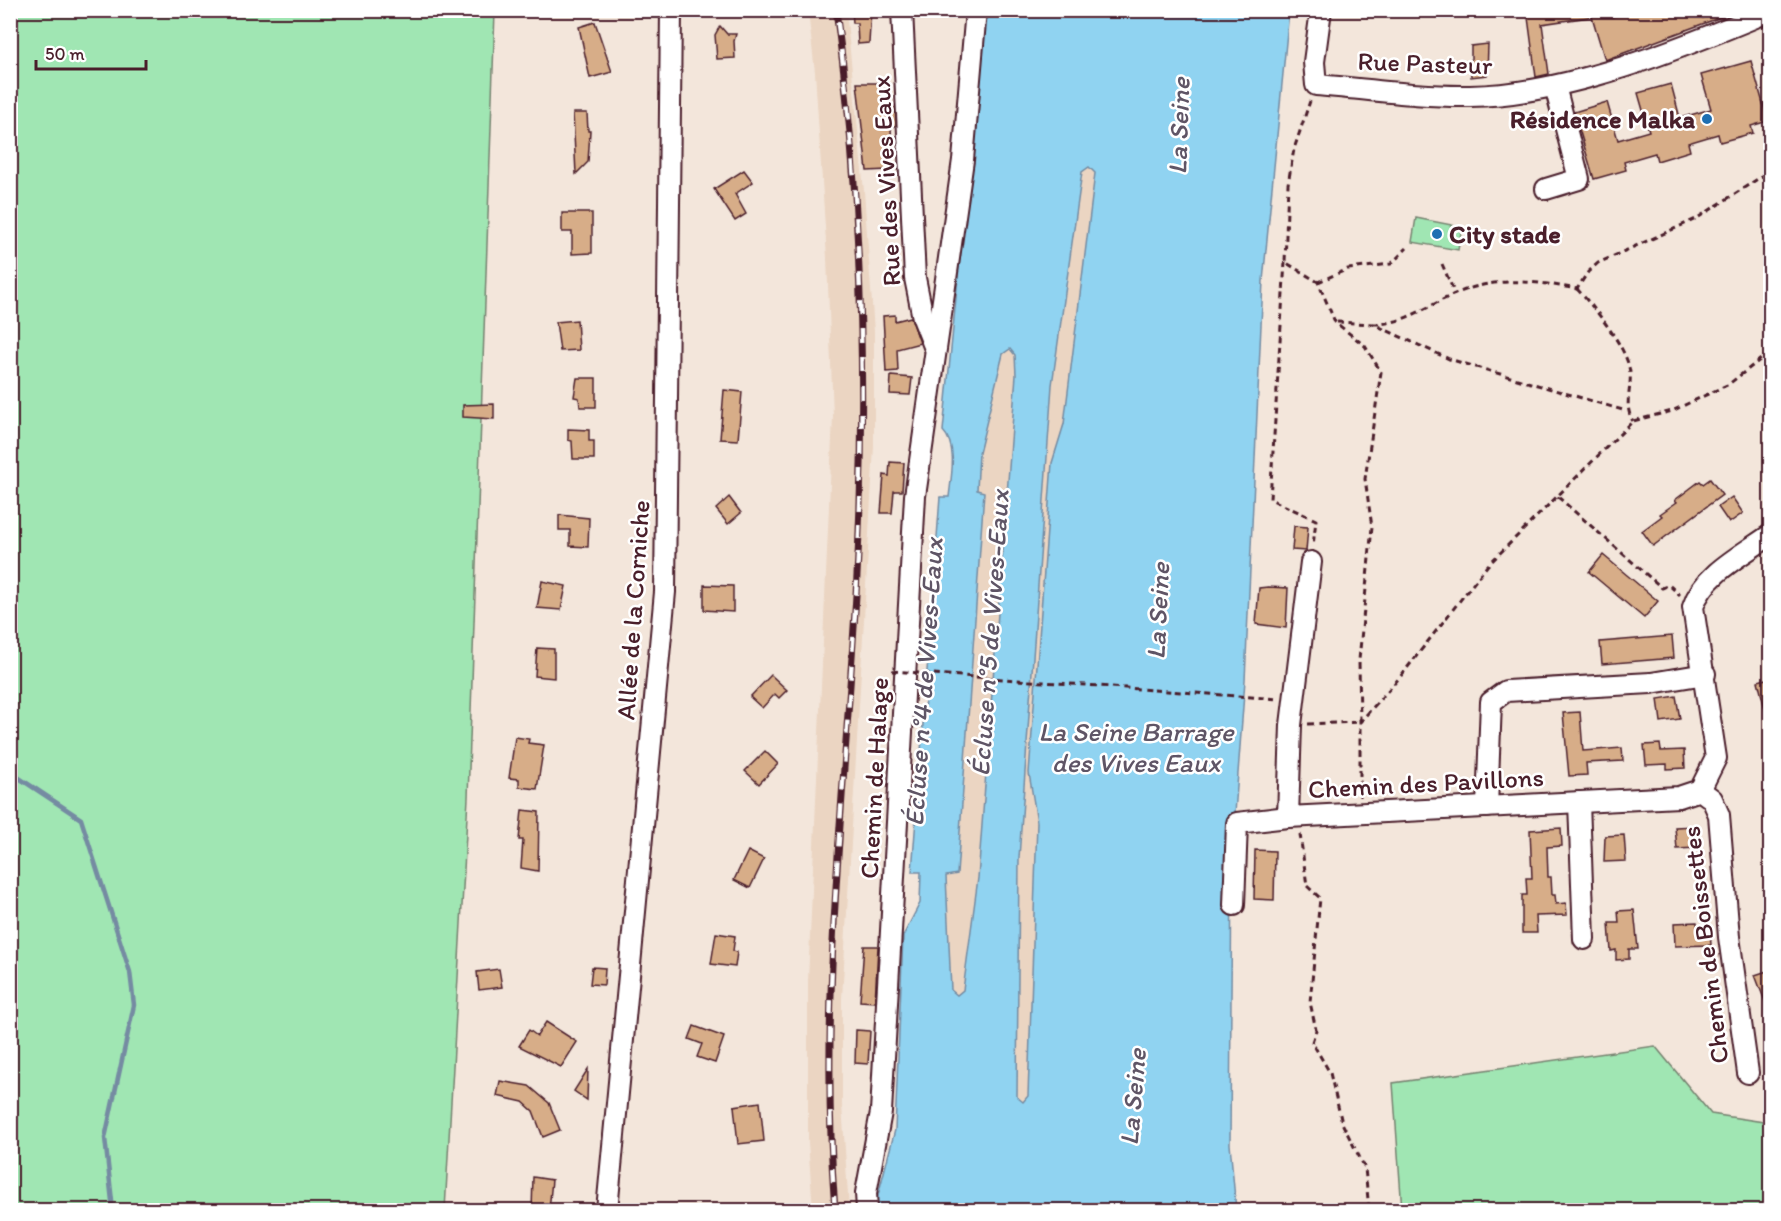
<svg xmlns="http://www.w3.org/2000/svg" width="1781" height="1221" viewBox="0 0 1781 1221" font-family="Itim,sans-serif">
	<style>
		.built { fill: #ebd5c2 }
		.green { fill: #a0e6b3; stroke: #75826f; stroke-width: 1.5 }
		.water { fill: #90d3f1; stroke: #748ba2; stroke-width: 1.5; fill-rule: evenodd }
		.lines { fill: none; stroke-linecap: round; stroke-linejoin: round }
		.stream { stroke: #748ba2; stroke-width: 4.5 }
		.building { fill: #d7ad88; stroke: #4a1f2b; stroke-width: 1.5 }
		.minor-casing { stroke: #4a1f2b; stroke-width: 24 }
		.path { stroke: #4a1f2b; stroke-width: 3; stroke-dasharray: 6 4.5; stroke-linecap: butt }
		.minor { stroke: #fff; stroke-width: 20 }
		.rail-casing { stroke: #4a1f2b; stroke-width: 7 }
		.rail { stroke: #fff; stroke-width: 4.5; stroke-dasharray: 14; stroke-linecap: butt }
		.path-bridge { stroke: #4a1f2b; stroke-width: 3; stroke-dasharray: 6 4.5; stroke-linecap: butt }
		.poi-dot { fill: #1f6fb2; stroke: #fff; stroke-width: 2 }
		.labels { text-anchor: middle; stroke-width: 5; stroke-linejoin: round; paint-order: stroke }
		.street-label { font-size: 26px; fill: #4a1f2b; stroke: #fff }
		.poi-label { font-size: 26px; font-weight: bold; fill: #4a1f2b; stroke: #fff; text-anchor: end }
		.water-label { font-size: 27px; font-style: italic; fill: #5f5566; stroke: #fff }
	</style>
	<rect width="100%" height="100%" fill="#f3e6db"/>
	<filter id="ink" filterUnits="userSpaceOnUse"><feTurbulence type="fractalNoise" baseFrequency=".0167" numOctaves="2"/><feDisplacementMap in="SourceGraphic" scale="12" xChannelSelector="R" yChannelSelector="G"/><feConvolveMatrix kernelMatrix="1 2 1 2 8 2 1 2 1" color-interpolation-filters="sRGB"/></filter>
	<g filter="url(#ink)">
		<g class="built">
			<path d="M808,11H846L864,191L874,332V447L842,999V1105L849,1210H813L808,1142V981L833,416L827,258L815,72Z"/>
			<path d="M1089,167L1095,173L1064,424L1052,463L1029,773L1037,822L1028,1096L1023,1102L1017,1098L1019,858L1052,385L1082,171Z"/>
			<path d="M1010,349L1016,355V375L978,878L963,990L957,995L951,990L946,875L957,874L984,492L977,490L979,453L1003,354Z"/>
		</g>
		<g class="green">
			<path d="M10,11H495L468,798L445,1210H11Z"/>
			<path d="M1416,218L1462,227L1458,250L1412,242Z"/>
			<path d="M1655,1046L1711,1114L1770,1123V1210H1402L1393,1083Z"/>
		</g>
		<path class="water" d="M984,11H1289L1263,281L1245,680L1232,853L1230,1144L1236,1210H876L877,1199L895,1130L903,936L920,903L921,872H912L940,497H949C951,478 958,446 943,431ZM1089,167L1095,173L1064,424L1052,463L1029,773L1037,822L1028,1096L1023,1102L1017,1097L1019,858L1052,385L1082,172ZM1010,349L1015,355L1016,375L978,878L963,990L957,995L951,990L946,876L957,874L984,492L977,490L979,453L1003,354Z"/>
		<g class="lines">
			<path class="stream" d="M10,772L81,819L130,972L134,1005L105,1138L113,1210"/>
		</g>
		<g class="building">
			<path d="M852,10H871L869,43L858,44L857,23H853Z"/>
			<path d="M1527,10H1588L1589,17L1542,24L1549,74L1536,77Z"/>
			<path d="M1590,10H1610L1612,17L1636,10H1697L1698,16L1702,14L1703,18L1720,10H1740L1605,60Z"/>
			<path d="M595,22L612,72L590,78L579,27Z"/>
			<path d="M720,26L727,34H736L734,41L735,58L717,59L715,35Z"/>
			<path d="M1488,44L1487,75L1471,77V46Z"/>
			<path d="M1751,61L1768,121L1751,126L1753,133L1720,142L1718,134L1688,143L1690,151L1657,161L1655,153L1624,162L1626,170L1594,179L1574,112L1607,102L1618,140L1649,131L1638,93L1671,84L1680,118L1711,109L1701,75Z"/>
			<path d="M857,83H881L882,93L887,97V105H895L896,126H891L892,160L887,161V170L867,171Z"/>
			<path d="M573,113H587L588,131H590L588,162L576,174Z"/>
			<path d="M744,170L753,182L735,194L746,214L735,221L714,189Z"/>
			<path d="M562,213H592V253L572,254V232H562Z"/>
			<path d="M895,315V321L911,317L920,343L897,349L898,371L886,372L883,316Z"/>
			<path d="M577,320L579,350L560,351L556,322Z"/>
			<path d="M891,376L912,378L910,395L890,394Z"/>
			<path d="M577,378H596V407H580L579,398L574,397Z"/>
			<path d="M724,390L742,392L738,440L720,439Z"/>
			<path d="M494,404V419L463,417V405Z"/>
			<path d="M568,429L589,430V441H594V459H573L572,441L568,440Z"/>
			<path d="M890,462L904,463L902,491H894L892,513H881L884,475L889,476Z"/>
			<path d="M1710,479L1722,495L1653,546L1642,531L1662,516L1660,514L1677,502L1675,500L1700,481L1703,484Z"/>
			<path d="M729,497L741,513L728,524L716,509Z"/>
			<path d="M1732,497L1743,513L1729,523L1718,507Z"/>
			<path d="M559,515L589,518L588,547L570,546V530H559Z"/>
			<path d="M1294,526L1308,527L1306,551L1292,550Z"/>
			<path d="M1603,555L1658,601L1644,618L1589,572Z"/>
			<path d="M542,581L566,586L561,610L537,608Z"/>
			<path d="M704,585L733,586V612L704,610Z"/>
			<path d="M1268,587L1288,588L1286,628L1256,624L1259,588Z"/>
			<path d="M1672,636L1674,658L1602,664L1600,642Z"/>
			<path d="M537,648L554,649V678L535,676Z"/>
			<path d="M771,675L787,690L779,698L775,694L762,708L750,697Z"/>
			<path d="M1770,678V713H1766L1758,681Z"/>
			<path d="M1676,696L1680,719L1661,722L1658,699Z"/>
			<path d="M1580,712L1583,751L1622,748L1623,761L1586,763L1587,775L1569,776L1563,713Z"/>
			<path d="M515,737L529,739L528,743L544,745L537,789L519,787V779L509,778Z"/>
			<path d="M1660,744L1661,751L1684,750L1685,768L1667,769V764L1646,765L1644,745Z"/>
			<path d="M765,751L778,764L759,784L745,771Z"/>
			<path d="M522,810L539,812L538,871L521,868L523,840H519Z"/>
			<path d="M1696,826L1697,848L1677,849L1675,827Z"/>
			<path d="M1561,828L1562,846L1547,847L1548,877H1551L1552,895H1555L1556,904L1566,903L1567,915L1536,916L1537,933H1522V895H1527L1526,878H1532L1530,830Z"/>
			<path d="M1624,835L1626,861L1604,862L1605,836Z"/>
			<path d="M1255,850L1275,851L1274,900L1254,899Z"/>
			<path d="M748,851L764,859L750,888L734,880Z"/>
			<path d="M1634,910L1638,949H1629V959L1616,960V950L1611,951L1609,923H1619L1618,911Z"/>
			<path d="M1697,922L1698,932H1710L1711,945L1675,946L1674,923Z"/>
			<path d="M716,933L735,936L733,951L737,952L735,967L711,964Z"/>
			<path d="M864,946H878L875,1002L860,1001Z"/>
			<path d="M592,967L605,968L604,985L590,984Z"/>
			<path d="M499,969L502,987L479,990L477,972Z"/>
			<path d="M1770,970V1012H1769L1755,975Z"/>
			<path d="M546,1022L577,1042L561,1067L519,1046L529,1030L537,1036Z"/>
			<path d="M694,1026L724,1037L715,1063L697,1057L702,1044L689,1039Z"/>
			<path d="M856,1030L870,1031L868,1064L855,1063Z"/>
			<path d="M588,1069L587,1100L574,1091Z"/>
			<path d="M500,1081L529,1086L549,1103L560,1130L543,1137L533,1111L523,1102L497,1096Z"/>
			<path d="M760,1102L764,1141L738,1144L734,1106Z"/>
			<path d="M533,1177L552,1180L549,1210H532Z"/>
		</g>
		<g class="lines">
			<defs>
				<g id="minor">
					<path d="M902,10L915,278L923,318L934,346"/>
					<path d="M1321,10L1314,62L1316,85C1367,89 1419,97 1470,96C1567,95 1682,48 1770,11"/>
					<path d="M1546,189L1579,179L1555,86"/>
					<path d="M1700,790L1716,758L1693,607C1703,574 1744,554 1770,535"/>
					<path d="M1700,790L1712,799L1719,815L1729,937L1748,1073"/>
					<path d="M1579,802L1584,939"/>
					<path d="M1487,807L1491,702L1506,691L1651,683L1705,674"/>
					<path d="M1288,817L1291,725L1311,562"/>
					<path d="M1234,905L1237,823L1288,817L1679,797L1700,790"/>
					<path d="M607,1210L665,592L671,10"/>
					<path d="M867,1210L866,1193L881,1112L915,496L963,160L976,10"/>
				</g>
			</defs>
			<use href="#minor" class="minor-casing"/>
			<g class="path">
				<path d="M1285,262L1270,499L1316,520L1313,546"/>
				<path d="M1442,264L1455,294"/>
				<path d="M1318,282L1348,269L1391,264L1407,248"/>
				<path d="M1577,289C1593,306 1624,344 1629,367C1634,386 1622,404 1633,421"/>
				<path d="M1337,322L1373,324L1449,359L1626,411"/>
				<path d="M1373,324C1403,325 1429,305 1455,294C1496,276 1535,281 1577,289L1588,272L1598,263L1696,219L1770,171"/>
				<path d="M1558,497L1662,588L1669,585L1680,595"/>
				<path d="M1308,724L1360,722L1359,660L1372,527L1365,479L1381,372L1365,346L1335,322L1318,282L1285,262L1288,184L1294,149L1310,101"/>
				<path d="M1360,797V722L1400,677L1487,566L1633,421L1672,411L1729,384L1770,352"/>
				<path d="M1300,834L1307,886L1320,898L1310,1002L1316,1030L1312,1042L1330,1073L1342,1123L1365,1168L1369,1210"/>
				<path d="M1763,1081L1770,1078"/>
			</g>
			<use href="#minor" class="minor"/>
			<defs>
				<path id="rail" d="M835,1210C819,1005 844,800 856,595C867,401 863,204 836,10"/>
			</defs>
			<use href="#rail" class="rail-casing"/>
			<use href="#rail" class="rail"/>
			<path class="path-bridge" d="M892,671L1278,699"/>
		</g>
	</g>
	<g class="poi-dot">
		<circle cx="1707" cy="119" r="6"/>
		<circle cx="1437" cy="234" r="6"/>
	</g>
	<g class="labels">
		<g class="street-label">
			<text transform="translate(1425 63) rotate(2)" y="9">Rue Pasteur</text>
			<text transform="translate(886 181) rotate(-93)" y="9">Rue des Vives Eaux</text>
			<text transform="translate(633 610) rotate(-86)" y="9">Allée de la Corniche</text>
			<text transform="translate(874 778) rotate(-87)" y="9">Chemin de Halage</text>
			<text transform="translate(1426 783) rotate(-3)" y="9">Chemin des Pavillons</text>
			<text transform="translate(1705 945) rotate(-97)" y="9">Chemin de Boissettes</text>
		</g>
		<g class="poi-label">
			<text x="1695" y="128">Résidence Malka</text>
			<text x="1449" y="243" text-anchor="start">City stade</text>
		</g>
		<g class="water-label">
			<text transform="translate(1179 126) rotate(-88)" y="9">La Seine</text>
			<text transform="translate(1158 611) rotate(-87)" y="9">La Seine</text>
			<text transform="translate(990 633) rotate(-86)" y="9">Écluse n°5 de Vives-Eaux</text>
			<text transform="translate(924 682) rotate(-86)" y="9">Écluse n°4 de Vives-Eaux</text>
			<text x="1136" y="741">La Seine Barrage<tspan x="1136" dy="31">des Vives Eaux</tspan></text>
			<text transform="translate(1133 1097) rotate(-85)" y="9">La Seine</text>
		</g>
	</g>
	<rect width="1781" height="1221" fill="none" stroke="#fff" stroke-width="36"/>
	<rect x="18" y="18" width="1745" height="1185" fill="none" stroke="#4a1f2b" stroke-width="2" filter="url(#ink)"/>
	<path d="M36 60v9h110v-9" fill="none" stroke="#4a1f2b" stroke-width="3"/>
	<text x="45" y="60" font-size="18" fill="#4a1f2b" stroke="#ffffff" stroke-width="4.5" paint-order="stroke">50 m</text>
</svg>
